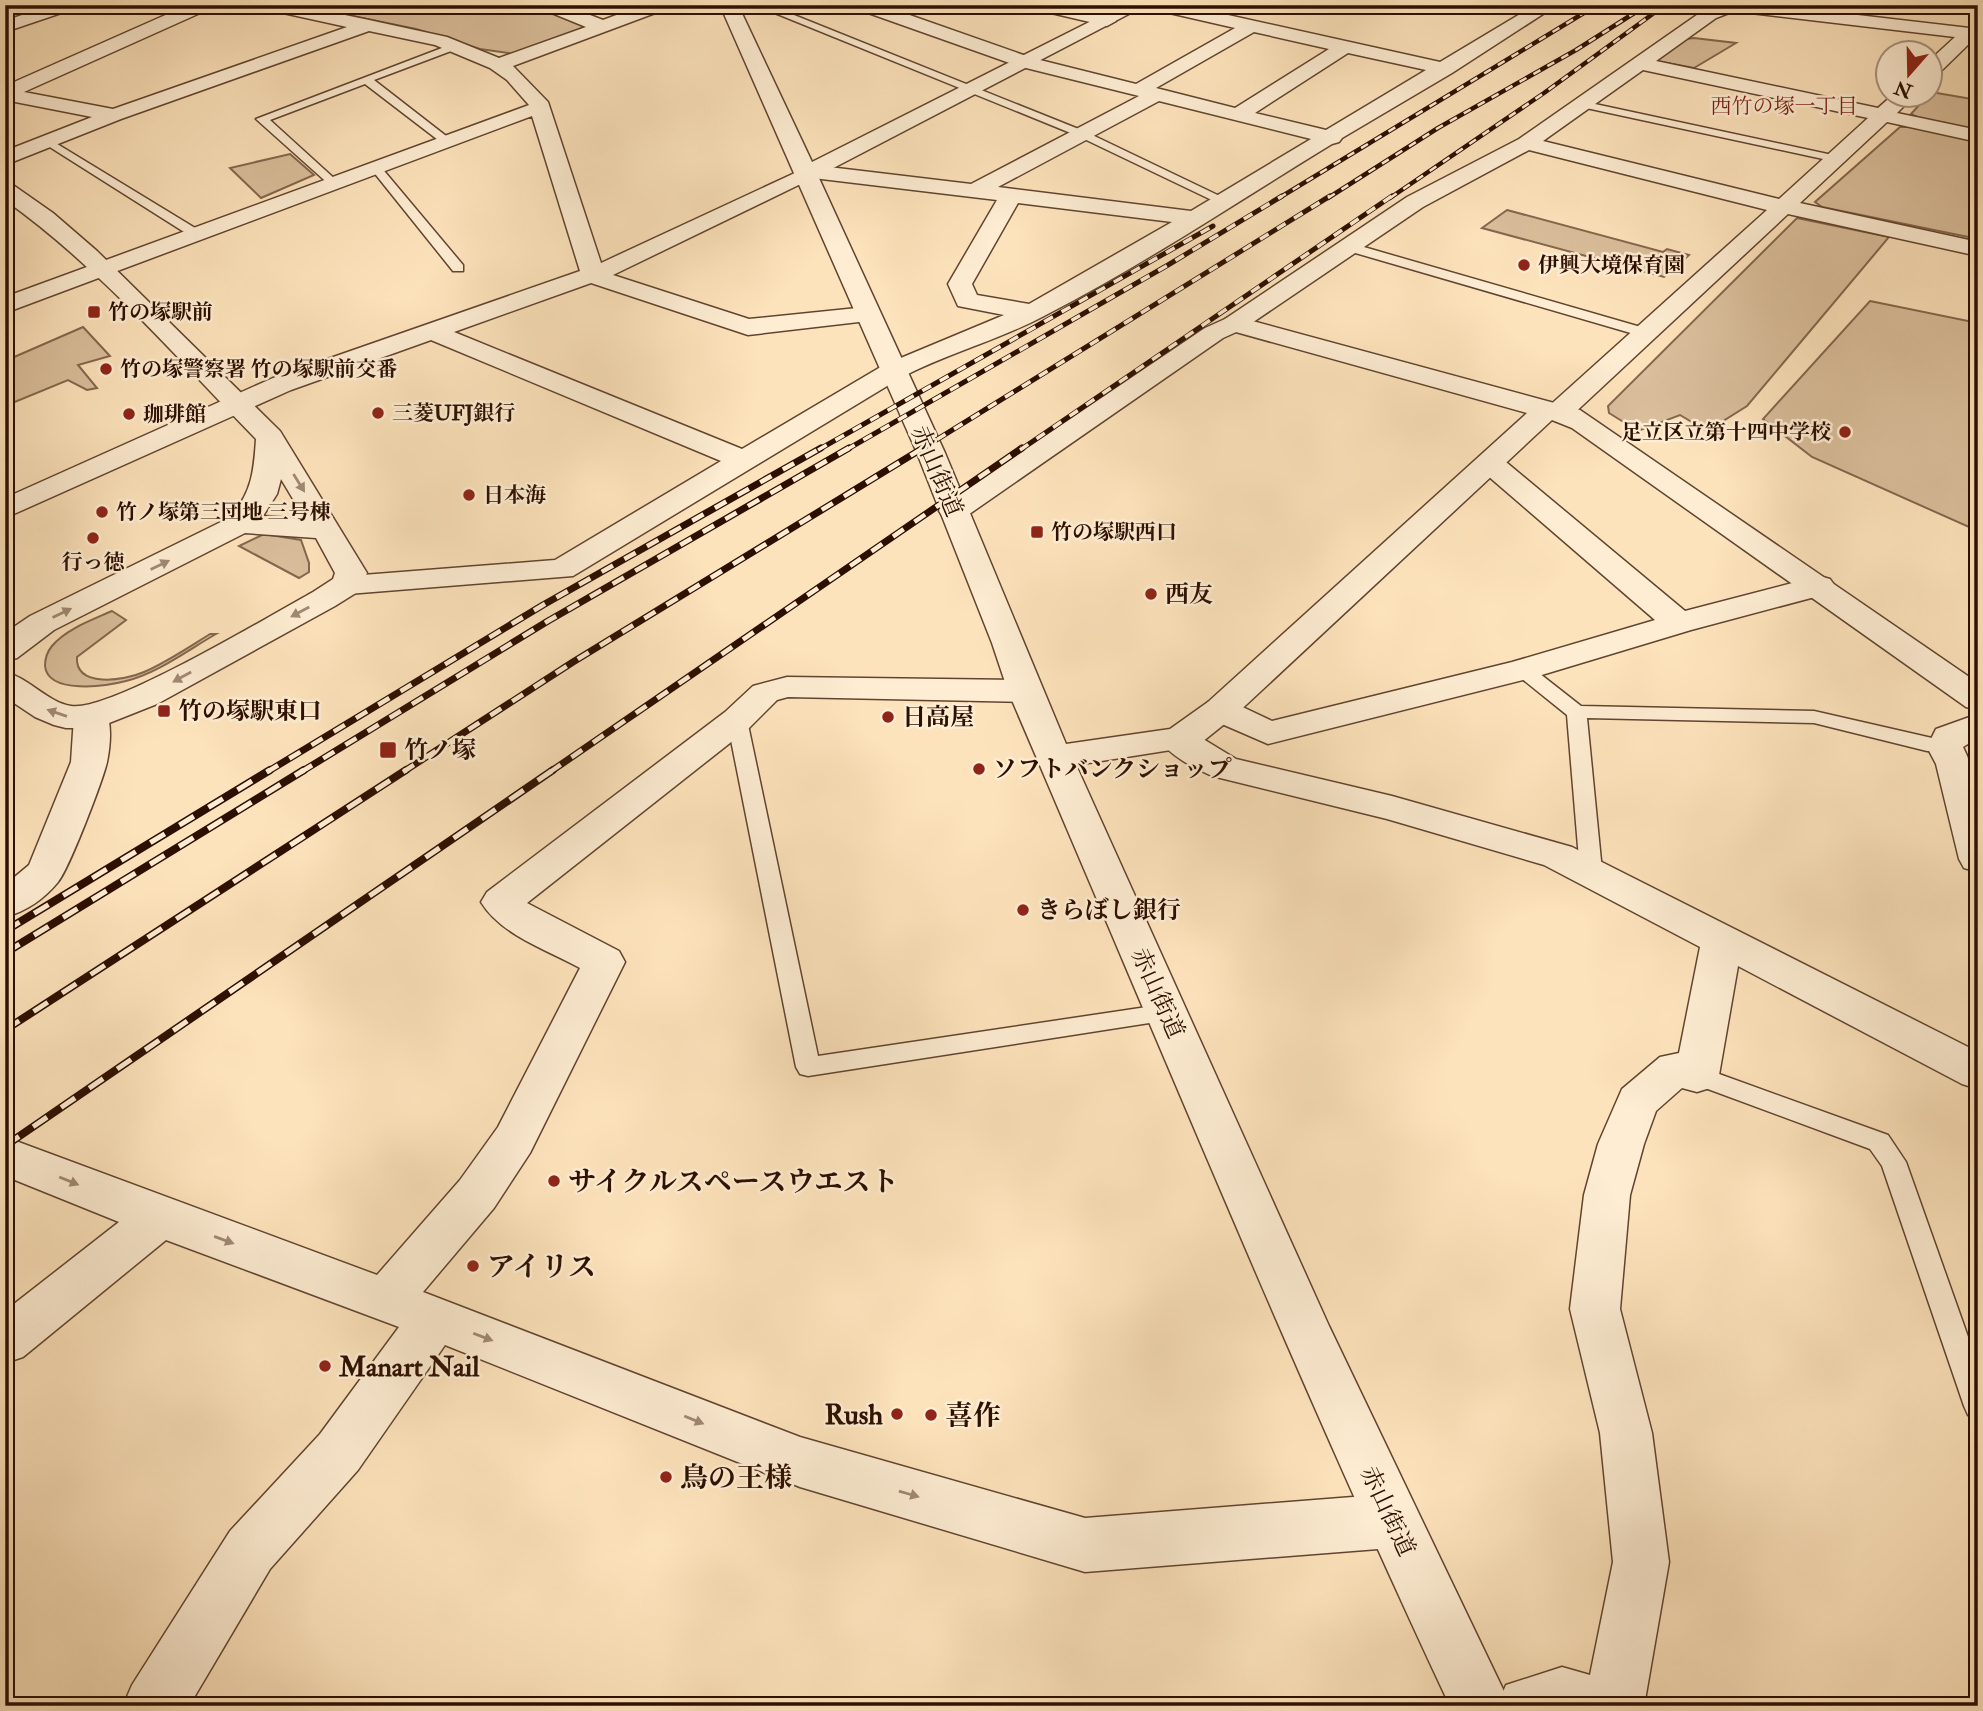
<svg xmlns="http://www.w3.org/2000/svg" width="1983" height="1711" viewBox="0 0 1983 1711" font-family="'IM FELL Double Pica','Noto Serif JP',serif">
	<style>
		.green { fill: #dabf9c; stroke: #84674e; stroke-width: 2 }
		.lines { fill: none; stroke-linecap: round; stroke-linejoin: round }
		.service-casing { stroke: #61442f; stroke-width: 3 }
		.minor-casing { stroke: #61442f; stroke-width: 3 }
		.tertiary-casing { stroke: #61442f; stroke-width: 3 }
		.service { fill: #feedd3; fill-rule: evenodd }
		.minor { fill: #feedd3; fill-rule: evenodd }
		.tertiary { fill: #feedd3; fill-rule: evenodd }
		.rail-far3-casing { stroke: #2d0f00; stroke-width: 4.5 }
		.rail-far2-casing { stroke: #2d0f00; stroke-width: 5 }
		.rail-far1-casing { stroke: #2d0f00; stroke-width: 7 }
		.rail-casing { stroke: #2d0f00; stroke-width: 8 }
		.rail-far3 { stroke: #feedd3; stroke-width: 2.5; stroke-dasharray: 8; stroke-linecap: butt }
		.rail-far2 { stroke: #feedd3; stroke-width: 3.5; stroke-dasharray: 10; stroke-linecap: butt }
		.rail-far1 { stroke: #feedd3; stroke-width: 4.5; stroke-dasharray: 13; stroke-linecap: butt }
		.rail { stroke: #feedd3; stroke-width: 5; stroke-dasharray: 17; stroke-linecap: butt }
		.oneway { fill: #a08974 }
		.poi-dot { fill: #8f2418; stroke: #feedd3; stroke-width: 2.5 }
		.labels { text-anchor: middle; stroke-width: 5; stroke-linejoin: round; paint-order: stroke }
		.far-neighbourhood-label { font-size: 21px; fill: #7a1f14; stroke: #feedd3 }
		.far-poi-label { font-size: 21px; font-weight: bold; fill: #2d0f00; stroke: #feedd3; text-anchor: start }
		.street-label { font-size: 24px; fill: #2d0f00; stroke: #feedd3 }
		.poi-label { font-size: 24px; font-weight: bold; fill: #2d0f00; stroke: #feedd3; text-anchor: start }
		.near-poi-label { font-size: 28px; font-weight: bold; fill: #2d0f00; stroke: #feedd3; text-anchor: start }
	</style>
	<rect width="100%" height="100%" fill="#fde3bc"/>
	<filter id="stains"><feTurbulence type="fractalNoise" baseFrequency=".00286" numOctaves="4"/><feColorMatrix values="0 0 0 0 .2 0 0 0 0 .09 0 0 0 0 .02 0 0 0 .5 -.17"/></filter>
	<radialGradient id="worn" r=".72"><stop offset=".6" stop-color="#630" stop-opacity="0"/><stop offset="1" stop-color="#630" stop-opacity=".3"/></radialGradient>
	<g class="green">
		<path d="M318,5H539L587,25V28L515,54L480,49L416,29L318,9Z"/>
		<path d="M1694,38L1736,43L1694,68L1656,61L1686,39Z"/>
		<path d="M1931,92L1978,100V130L1919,118L1911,114Z"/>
		<path d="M1900,127H1915L1978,141V239L1822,207L1815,202Z"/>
		<path d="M290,154L314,175L261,198L230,168Z"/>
		<path d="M1507,210L1663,252L1667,249L1689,255L1664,277L1482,228Z"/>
		<path d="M1797,218L1889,237L1747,406L1707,431L1680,415L1638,431L1609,413L1608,406Z"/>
		<path d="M1870,301L1978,323V531L1812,457L1763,419Z"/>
		<path d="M83,327L110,356L78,365L97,388L87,390L68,380L5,406V361Z"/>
		<path d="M264,534L301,540L309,563V572L299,578L239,546Z"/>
		<path d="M112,611L126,620L77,657C75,688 124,681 144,672C167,662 189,647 210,634H216C188,650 158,673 126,681C107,686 48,695 45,666C45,658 47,652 52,646C66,629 92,620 112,611Z"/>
	</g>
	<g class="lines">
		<defs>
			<g id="service">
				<path d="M755,5H769L1086,132L1230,201L1220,204L1078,136Z"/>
				<path d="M455,43L459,44V48L374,80L450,139V143H442L365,84L270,120L336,180L338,183L332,187L256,119Z"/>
				<path d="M1581,101L1837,156L1843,159L1837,162L1577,106V102Z"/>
				<path d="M49,139L200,231L202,234L196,238L192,237L45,144L43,142Z"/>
				<path d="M372,166H380L463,265V271H453L372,170Z"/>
				<path d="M1350,243L1651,330L1653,333L1646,337L1641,336L1345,250V244Z"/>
				<path d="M1523,664L1530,666L1581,706L1814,711L1945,741L1952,743L1955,747L1952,751H1927L1814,723L1587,718L1602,871L1598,876L1591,878L1584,876L1580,871L1567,715L1516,674L1514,670L1516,666Z"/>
				<path d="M737,714L747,720L818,1056L1167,1004L1175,1007L1179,1013L1175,1019L808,1076L800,1074L796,1067L727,720Z"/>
				<path d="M1697,1066L1888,1135L1906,1162L1978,1365V1419L1968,1415L1964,1406L1882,1166L1870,1149L1689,1082L1685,1075L1689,1068Z"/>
			</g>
			<g id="minor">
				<path d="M188,5H212L209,9L24,92L113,109L347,27L265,9L262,5H297L369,20L447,37L499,58L586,27L542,9L539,5H564L603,20L643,5H669L666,9L513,66L548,102L601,263L812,165L971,184L1139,96L1018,66L857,9L854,5H881L1032,58L1136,84L1235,28L1152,9L1149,5H1183L1440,62L1535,5H1557L1452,73L1342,138L1339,142L1332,144C1237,202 1143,265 1044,316C999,340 948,353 902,377L573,576L348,594L337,591L332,584L337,577L555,560L721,461L431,340L291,390L5,518V498L273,378L580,271L532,116L5,313V297L529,105L507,80L490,68L435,45L369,31L121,119L5,165V151L92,117L5,100V86ZM1254,32L1329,49L1235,108L1156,88ZM1348,53L1426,70L1326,130L1255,113ZM1159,101L1311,139L1191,211L998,187ZM813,178L997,200L948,284L958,306L1004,315L884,365L742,449L454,332L591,283L748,335L876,320L880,315L876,310L867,307L749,319L613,275ZM1018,203L1172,222L1029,304L977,295L972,284Z"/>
				<path d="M1031,5H1063L1113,17L1116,21L1107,26L1034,9Z"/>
				<path d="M1718,5H1772L1978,29V39H1974L1937,75L1930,77V60L1955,37L1734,11L1716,18L1656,61L1878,108L1894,94H1916L1897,113L1978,130V142L1887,122L1800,203L1978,242V256L1788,214L1568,419L1558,421L1548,419L1544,413L1548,407L1767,210L1529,150L1423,207L1243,329L1223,338L965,517L954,520L943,517L939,511L943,505L1205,328L1225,319L1407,197L1519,139L1704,10ZM1643,70L1868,118L1779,199L1543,141Z"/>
				<path d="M1490,454L1500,457L1685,611L1819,576L1830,579L1835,586L1830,593L1691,630L1535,677L1268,744L1208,718L1203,710L1208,702L1220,699L1232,702L1272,721L1512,662L1655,620L1480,469L1476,463L1480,457Z"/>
				<path d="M787,677L1025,680L1037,684L1042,691L1037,698L1025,702L788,697L777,700L749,728L527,903L619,951L625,962L530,1153L494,1208L423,1292L800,1437L1085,1518L1391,1494L1410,1502L1418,1521L1410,1540L1391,1548L1085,1572L800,1487L445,1345L358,1470L270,1569L189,1706H123L132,1685L230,1531L320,1434L399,1327L166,1240L23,1357L5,1363V1311L119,1222L5,1176V1137L377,1275L460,1180L498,1127L580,968C547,950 501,935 481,902L487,892L725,712L753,686Z"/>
				<path d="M92,706L104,709C113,721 110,747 107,762C103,780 69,869 58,882C44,899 27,911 5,917V885L29,865L71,762L74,717L80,709Z"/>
				<path d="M1978,714V738L1963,747C1983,786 1978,829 1978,872L1964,868L1959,859L1936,764L1927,747L1936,729Z"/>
				<path d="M1177,728L1190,731L1236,759L1392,796L1572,847L1978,1052V1089L1962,1084L1738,966L1719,1075L1713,1087L1697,1092L1682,1088L1656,1111L1644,1144L1630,1195L1620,1309L1652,1433L1669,1562L1644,1706H1497L1506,1685L1562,1667L1590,1675L1613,1562L1600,1433L1570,1309L1584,1195L1598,1144L1622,1089L1660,1057L1679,1053L1700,947L1544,865L1387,819L1212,776C1193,767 1171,757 1159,739L1164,731Z"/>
			</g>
			<g id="tertiary">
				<path d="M50,5H76L73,9L5,32V21Z"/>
				<path d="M720,5H738L812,162L1123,5H1146L818,176L945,453L1066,744L1170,729L1208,702L1527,413L1225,329L1221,324L1225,319L1234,316L1580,410L1978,683V710L1966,707L1572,428L1552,420L1232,718L1202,742L1190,747L1076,765L1329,1326L1511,1706H1450C1293,1372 1154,1030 1008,691L992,643L917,453Z"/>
				<path d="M5,183L13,185L53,213L97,251L280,431L367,573L359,591L335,606L157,704L104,725L92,728H66L54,725L35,717L5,697V672C29,678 47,702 71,706C109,713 271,615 313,592L333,579L335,573L316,538L245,533L54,630L17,658L5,661V633L30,616L229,518C252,494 254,470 256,439C176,357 99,267 5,200ZM281,479L305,519L263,516L277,494Z"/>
			</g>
		</defs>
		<use href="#service" class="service-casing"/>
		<use href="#minor" class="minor-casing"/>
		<use href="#tertiary" class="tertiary-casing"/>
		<use href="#service" class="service"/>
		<use href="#minor" class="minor"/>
		<use href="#tertiary" class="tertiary"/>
		<defs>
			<g id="rail-far3">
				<path d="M1279,198L1597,5"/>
				<path d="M1328,198L1438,128L1576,50L1647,5"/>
				<path d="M1390,198L1544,93L1665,5"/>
			</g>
			<g id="rail-far2">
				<path d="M818,450L1213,226"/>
				<path d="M846,450L1168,265L1282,196"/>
				<path d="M920,450L1330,196"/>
				<path d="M1020,450L1392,196"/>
			</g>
			<g id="rail-far1">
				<path d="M267,772L543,605L821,448"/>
				<path d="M301,772L548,621L849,448"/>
				<path d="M403,772L573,662L923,448"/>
				<path d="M550,772L1022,448"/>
			</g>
			<g id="rail">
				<path d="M5,931L270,770"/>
				<path d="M5,953L304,770"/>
				<path d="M5,1030L406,770"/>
				<path d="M5,1146L553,770"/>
			</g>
		</defs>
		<use href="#rail-far3" class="rail-far3-casing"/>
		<use href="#rail-far2" class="rail-far2-casing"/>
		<use href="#rail-far1" class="rail-far1-casing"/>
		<use href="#rail" class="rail-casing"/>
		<use href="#rail-far3" class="rail-far3"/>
		<use href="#rail-far2" class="rail-far2"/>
		<use href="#rail-far1" class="rail-far1"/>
		<use href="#rail" class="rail"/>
	</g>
	<defs><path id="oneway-solid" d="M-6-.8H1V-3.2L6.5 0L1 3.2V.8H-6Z" transform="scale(1.75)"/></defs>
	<g class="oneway">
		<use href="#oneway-solid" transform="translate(299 483) rotate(58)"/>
		<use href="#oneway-solid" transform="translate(160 565) rotate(-26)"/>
		<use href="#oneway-solid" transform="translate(300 612) rotate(152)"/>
		<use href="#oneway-solid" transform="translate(62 613) rotate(-26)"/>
		<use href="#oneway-solid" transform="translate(182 677) rotate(151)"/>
		<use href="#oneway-solid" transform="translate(57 713) rotate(-161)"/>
		<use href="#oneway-solid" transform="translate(69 1181) rotate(22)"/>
		<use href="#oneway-solid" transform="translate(224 1240) rotate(20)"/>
		<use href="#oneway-solid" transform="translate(483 1337) rotate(21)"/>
		<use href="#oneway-solid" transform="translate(694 1420) rotate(22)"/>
		<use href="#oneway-solid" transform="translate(909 1494) rotate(16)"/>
	</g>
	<g class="poi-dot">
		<circle cx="1524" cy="265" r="7"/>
		<rect x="87" y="305" width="14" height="14" rx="3.5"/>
		<circle cx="106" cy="369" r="7"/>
		<circle cx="378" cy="413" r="7"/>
		<circle cx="129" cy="414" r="7"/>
		<circle cx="1845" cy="432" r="7"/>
		<circle cx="469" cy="495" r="7"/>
		<circle cx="102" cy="512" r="7"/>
		<rect x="1030" y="525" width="14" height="14" rx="3.5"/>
		<circle cx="93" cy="538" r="7"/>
		<circle cx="1151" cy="594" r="7"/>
		<rect x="157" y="704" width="14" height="14" rx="3.5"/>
		<circle cx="888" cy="717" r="7"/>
		<rect x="379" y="741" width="18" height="18" rx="3.5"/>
		<circle cx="979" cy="769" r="7"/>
		<circle cx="1023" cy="910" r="7"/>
		<circle cx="554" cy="1181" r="7"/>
		<circle cx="473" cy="1266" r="7"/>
		<circle cx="325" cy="1366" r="7"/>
		<circle cx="897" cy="1414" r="7"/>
		<circle cx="931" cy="1415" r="7"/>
		<circle cx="666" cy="1477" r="7"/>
	</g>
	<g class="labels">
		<g class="far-neighbourhood-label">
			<text x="1784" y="113">西竹の塚一丁目</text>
		</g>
		<g class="far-poi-label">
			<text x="1538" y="272">伊興大境保育園</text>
			<text x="108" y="319">竹の塚駅前</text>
			<text x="120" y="376">竹の塚警察署 竹の塚駅前交番</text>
			<text x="392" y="420">三菱UFJ銀行</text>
			<text x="143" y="421">珈琲館</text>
			<text x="1831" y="439" text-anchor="end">足立区立第十四中学校</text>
			<text x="483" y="502">日本海</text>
			<text x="116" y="519">竹ノ塚第三団地 三号棟</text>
			<text x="1051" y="539">竹の塚駅西口</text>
			<text x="93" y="569" text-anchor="middle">行っ徳</text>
		</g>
		<g class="street-label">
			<text transform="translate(937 471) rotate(67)" y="8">赤山街道</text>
			<text transform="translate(1158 993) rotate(66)" y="8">赤山街道</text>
			<text transform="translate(1388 1511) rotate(65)" y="8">赤山街道</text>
		</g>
		<g class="poi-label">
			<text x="1165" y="602">西友</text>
			<text x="178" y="719">竹の塚駅東口</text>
			<text x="902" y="725">日高屋</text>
			<text x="404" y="758">竹ノ塚</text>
			<text x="993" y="777">ソフトバンクショップ</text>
			<text x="1037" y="918">きらぼし銀行</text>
		</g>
		<g class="near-poi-label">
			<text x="568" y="1191">サイクルスペースウエスト</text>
			<text x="487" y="1276">アイリス</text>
			<text x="339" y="1376">Manart Nail</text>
			<text x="883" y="1424" text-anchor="end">Rush</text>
			<text x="945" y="1425">喜作</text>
			<text x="680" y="1487">鳥の王様</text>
		</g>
	</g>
	<rect width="1983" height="1711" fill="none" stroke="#fde3bc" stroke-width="28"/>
	<rect x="7" y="7" width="1969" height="1697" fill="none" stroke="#2d0f00" stroke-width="3.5"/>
	<rect x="14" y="14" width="1955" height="1683" fill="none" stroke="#2d0f00" stroke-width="2"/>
	<g transform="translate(1909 74) rotate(200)"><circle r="33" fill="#feedd3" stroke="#aa947f" stroke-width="2"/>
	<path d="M0-5L12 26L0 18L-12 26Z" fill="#8f2418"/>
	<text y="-10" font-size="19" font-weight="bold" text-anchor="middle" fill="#2d0f00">N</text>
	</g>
	<rect width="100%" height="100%" filter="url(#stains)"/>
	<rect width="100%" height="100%" fill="url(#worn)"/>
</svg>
